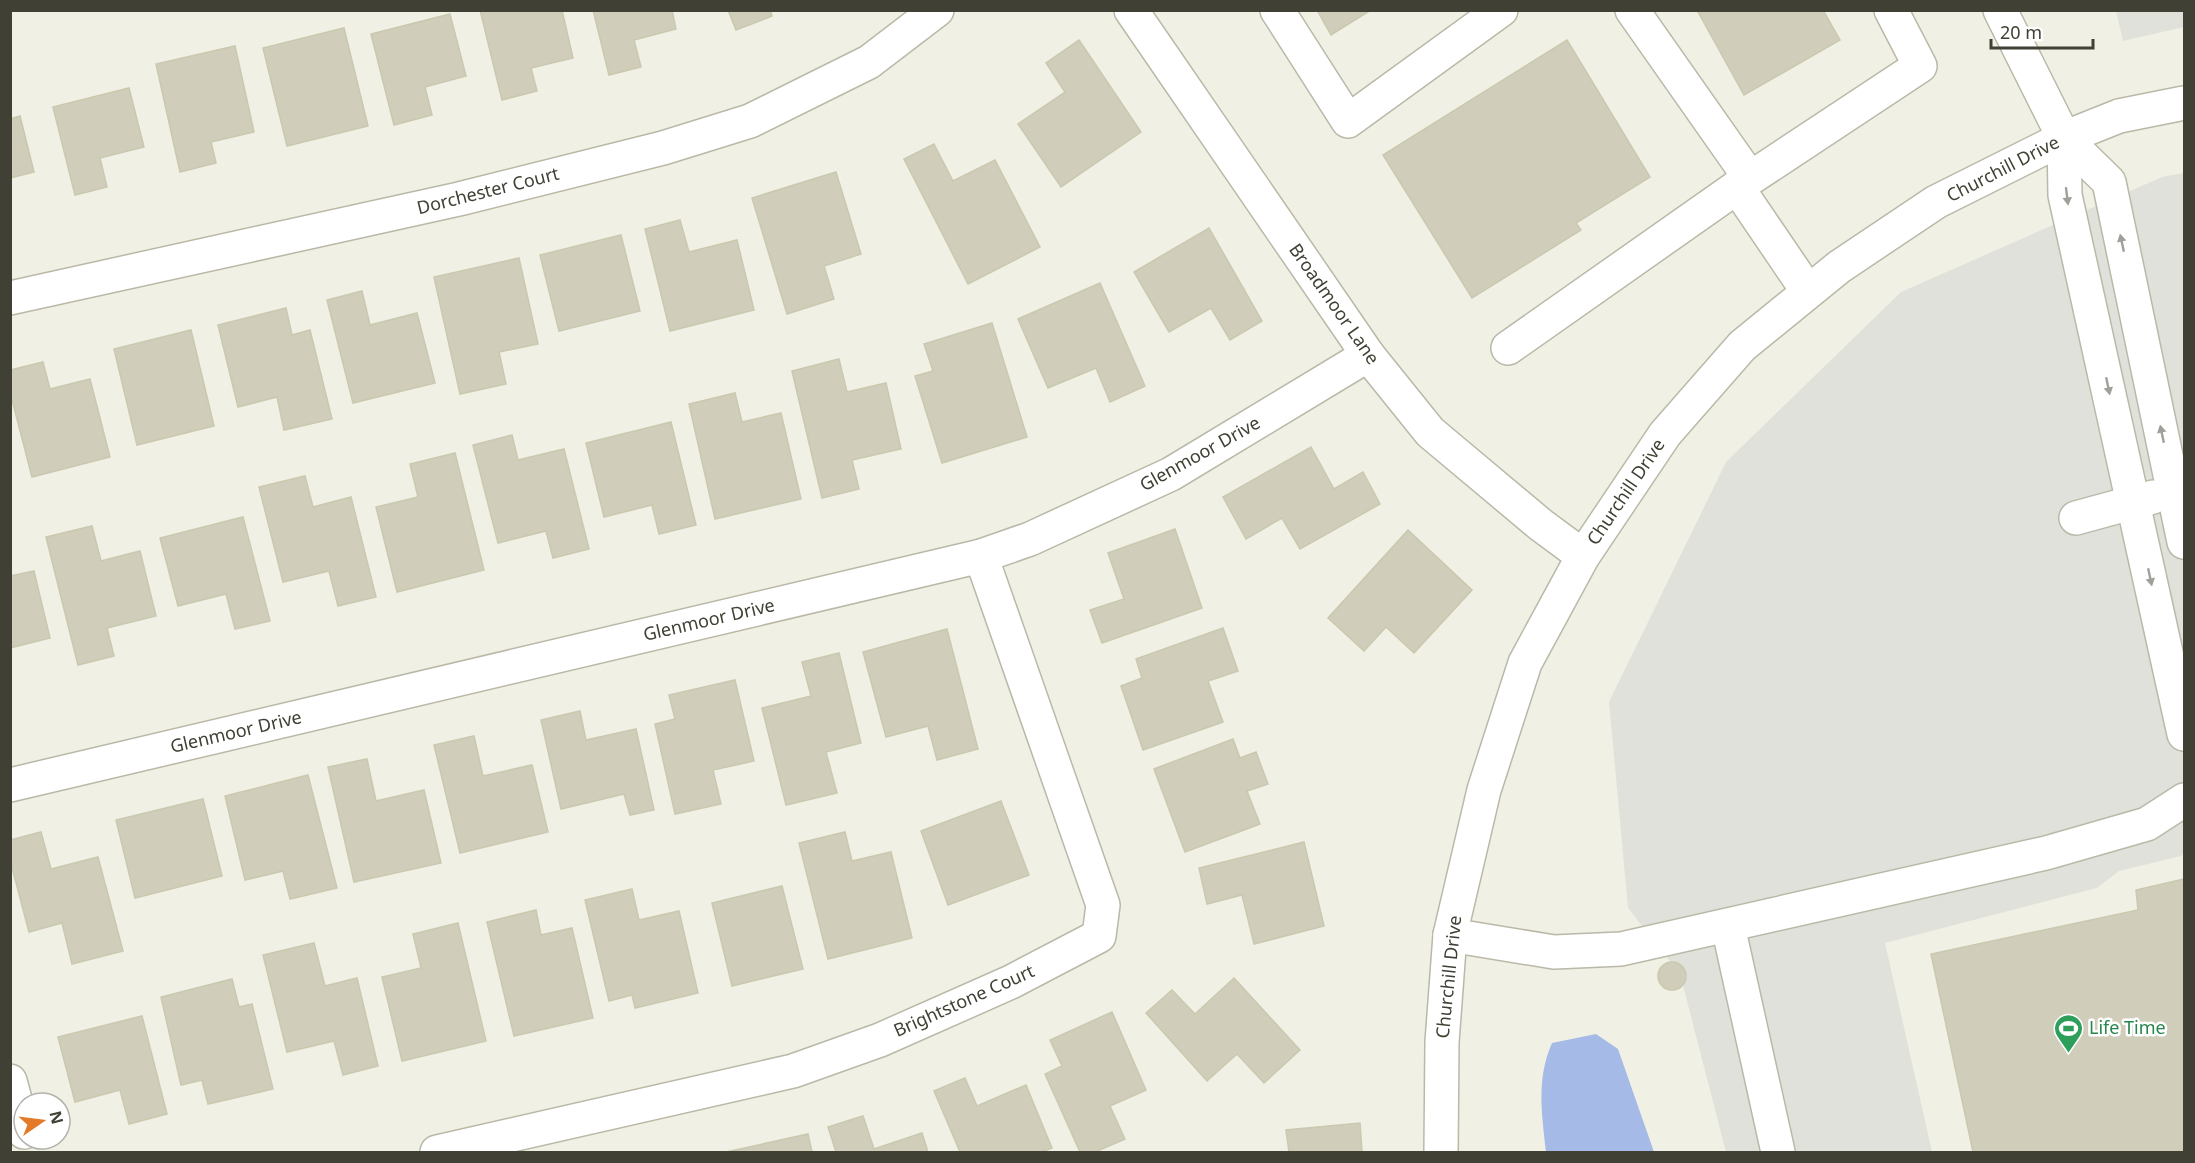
<svg xmlns="http://www.w3.org/2000/svg" width="2195" height="1163" viewBox="0 0 2195 1163" font-family="'Noto Sans',sans-serif">
	<style>
		.parking { fill: #e1e1dc }
		.water { fill: #a6bae7 }
		.building { fill: #d0cebb; stroke: #cac8af; stroke-width: 1.5 }
		.lines { fill: none; stroke-linecap: round; stroke-linejoin: round }
		.minor-casing { stroke: #bab9a8; stroke-width: 36 }
		.minor { stroke: #fff; stroke-width: 33 }
		.oneway { fill: #a0a09a }
		.labels { text-anchor: middle; stroke-width: 5; stroke-linejoin: round; paint-order: stroke }
		.street-label { font-size: 18px; fill: #414035; stroke: #fff }
		.leisure-label { font-size: 18px; fill: #27864d; stroke: #fff; text-anchor: start }
	</style>
	<rect width="100%" height="100%" fill="#f0f0e4"/>
	<g class="parking">
		<path d="M2116,11H2184V27L2123,41Z"/>
		<path d="M2184,173V852L2181,856L2119,871L2097,888L1885,943L1932,1152H1726L1680,974L1628,908L1609,702L1726,462L1901,292L2162,177Z"/>
	</g>
	<path class="water" d="M1596,1034L1618,1049L1654,1152H1546C1542,1114 1536,1079 1552,1043Z"/>
	<g class="building">
		<path d="M480,10H562L573,58L531,68L537,91L502,100Z"/>
		<path d="M593,10H672L676,29L634,40L641,67L609,75Z"/>
		<path d="M728,10H770L772,16L736,30Z"/>
		<path d="M1317,10H1371L1331,35Z"/>
		<path d="M1697,10H1823L1840,40L1744,95Z"/>
		<path d="M450,14L466,76L425,87L432,115L394,125L371,34Z"/>
		<path d="M344,28L368,126L287,146L263,48Z"/>
		<path d="M1079,40L1141,132L1061,187L1018,124L1065,92L1046,63Z"/>
		<path d="M1567,40L1650,177L1576,223L1581,230L1472,298L1383,155Z"/>
		<path d="M235,46L254,132L211,142L216,163L180,172L156,64Z"/>
		<path d="M129,88L144,147L100,158L107,187L75,195L53,107Z"/>
		<path d="M20,116L34,172L10,178V119Z"/>
		<path d="M934,144L953,181L995,160L1040,247L968,284L904,159Z"/>
		<path d="M836,172L861,254L824,266L834,299L787,314L752,198Z"/>
		<path d="M680,220L689,252L737,240L754,310L670,331L645,229Z"/>
		<path d="M1209,228L1262,321L1230,340L1211,308L1169,332L1134,272Z"/>
		<path d="M621,235L640,311L559,331L540,255Z"/>
		<path d="M519,258L538,344L499,352L506,384L460,394L434,277Z"/>
		<path d="M1100,283L1145,386L1110,402L1096,368L1048,388L1018,319Z"/>
		<path d="M362,291L370,325L417,313L435,383L353,403L327,300Z"/>
		<path d="M286,308L292,335L310,330L332,419L284,430L277,397L238,407L218,325Z"/>
		<path d="M992,323L1027,437L942,463L915,376L933,371L924,344Z"/>
		<path d="M191,330L214,426L137,445L114,349Z"/>
		<path d="M839,359L847,392L886,383L901,449L852,460L859,489L822,498L792,371Z"/>
		<path d="M43,362L50,389L90,379L110,457L32,477L10,392V370Z"/>
		<path d="M735,393L742,422L781,413L801,499L715,519L689,404Z"/>
		<path d="M671,422L696,525L659,534L652,505L604,517L586,443Z"/>
		<path d="M512,435L518,460L564,449L589,549L553,558L546,531L498,543L473,445Z"/>
		<path d="M1311,447L1334,489L1363,472L1380,504L1300,549L1282,518L1246,539L1223,497Z"/>
		<path d="M455,453L484,570L397,592L376,507L418,497L410,464Z"/>
		<path d="M305,476L313,507L351,497L376,597L338,606L329,571L283,582L259,487Z"/>
		<path d="M243,517L270,621L235,629L226,594L178,606L160,538Z"/>
		<path d="M92,526L101,561L140,551L156,616L107,628L114,656L78,665L46,537Z"/>
		<path d="M1175,529L1202,608L1102,643L1090,610L1124,599L1108,553Z"/>
		<path d="M1408,530L1472,590L1414,653L1386,627L1364,651L1328,618Z"/>
		<path d="M34,571L50,638L10,648V576Z"/>
		<path d="M1223,628L1238,671L1208,681L1223,722L1143,750L1121,686L1142,678L1136,659Z"/>
		<path d="M947,629L978,749L937,760L928,726L886,737L863,652Z"/>
		<path d="M839,653L861,743L826,752L837,793L786,805L762,708L811,696L802,662Z"/>
		<path d="M735,680L754,761L713,770L721,804L675,814L655,724L675,719L669,695Z"/>
		<path d="M580,711L586,740L636,729L654,810L630,815L624,794L561,809L541,720Z"/>
		<path d="M474,736L483,776L532,765L548,832L460,853L434,745Z"/>
		<path d="M1233,739L1240,758L1256,752L1268,784L1247,791L1260,824L1185,852L1154,769Z"/>
		<path d="M367,759L376,801L424,790L441,863L354,882L328,767Z"/>
		<path d="M308,775L337,888L290,899L283,871L245,880L225,796Z"/>
		<path d="M203,799L222,876L135,898L116,820Z"/>
		<path d="M1001,801L1029,875L948,905L921,831Z"/>
		<path d="M41,832L51,869L98,857L123,951L72,964L62,923L29,932L10,860V840Z"/>
		<path d="M845,832L852,861L891,852L912,938L828,959L799,843Z"/>
		<path d="M1304,842L1324,926L1254,944L1242,895L1207,904L1199,868Z"/>
		<path d="M2184,879V1152H1973L1931,954L2138,910L2136,890Z"/>
		<path d="M782,886L803,969L732,986L712,903Z"/>
		<path d="M632,889L639,920L679,911L698,993L635,1008L632,995L609,1001L585,900Z"/>
		<path d="M536,910L541,935L572,928L593,1018L514,1036L487,922Z"/>
		<path d="M458,923L486,1041L402,1061L382,977L421,968L413,934Z"/>
		<path d="M314,943L325,986L357,978L378,1066L343,1075L334,1041L287,1052L263,955Z"/>
		<circle cx="1672" cy="976" r="14"/>
		<path d="M1234,978L1300,1050L1264,1083L1237,1054L1207,1081L1146,1013L1172,990L1195,1014Z"/>
		<path d="M232,979L239,1007L252,1004L273,1089L208,1104L202,1080L181,1085L161,997Z"/>
		<path d="M1112,1012L1146,1090L1110,1106L1125,1139L1095,1152H1080L1045,1074L1062,1066L1050,1040Z"/>
		<path d="M142,1016L167,1114L129,1124L120,1090L75,1102L58,1037Z"/>
		<path d="M965,1078L977,1106L1026,1085L1052,1148L1041,1152H960L934,1091Z"/>
		<path d="M863,1116L874,1149L922,1133L928,1152H836L828,1127Z"/>
		<path d="M1360,1123L1362,1152H1289L1286,1130Z"/>
		<path d="M808,1134L812,1152H726Z"/>
	</g>
	<g class="lines">
		<defs>
			<g id="minor">
				<path d="M1131,10L1368,355L1430,432L1541,525L1583,556"/>
				<path d="M1277,10L1348,121L1501,10"/>
				<path d="M1632,10L1750,178"/>
				<path d="M2000,10L2064,138L2109,182L2184,542"/>
				<path d="M2064,138L2065,195L2184,734"/>
				<path d="M1807,290L1737,187L1920,66L1891,10"/>
				<path d="M10,298L459,199L663,148L750,121L869,62L937,10"/>
				<path d="M1508,348L1737,187"/>
				<path d="M2076,518L2153,497"/>
				<path d="M10,785L981,556L1030,539L1171,474L1368,355"/>
				<path d="M1728,926L1778,1152"/>
				<path d="M1450,935L1554,952L1621,949L2046,853L2147,824L2184,800"/>
				<path d="M10,1081L24,1132"/>
				<path d="M437,1152L793,1071L880,1040L1011,982L1099,936L1103,905L981,556"/>
				<path d="M1441,1152L1442,1042L1450,935L1484,790L1525,663L1583,556L1665,434L1742,346L1839,267L1936,202L2064,138L2119,116L2184,103"/>
			</g>
		</defs>
		<use href="#minor" class="minor-casing"/>
		<use href="#minor" class="minor"/>
	</g>
	<defs><path id="oneway-solid" d="M-6-.8H1V-3.2L6.5 0L1 3.2V.8H-6Z" transform="scale(1.5)"/></defs>
	<g class="oneway">
		<use href="#oneway-solid" transform="translate(2067 196) rotate(83)"/>
		<use href="#oneway-solid" transform="translate(2122 243) rotate(-102)"/>
		<use href="#oneway-solid" transform="translate(2108 386) rotate(78)"/>
		<use href="#oneway-solid" transform="translate(2162 434) rotate(-102)"/>
		<use href="#oneway-solid" transform="translate(2150 577) rotate(78)"/>
	</g>
	<defs>
		<symbol id="stadium-pin" viewBox="-11 -11 22 30"><path d="M0 17L-7.5 6A9.5 9.5 0 1 1 7.5 6Z" fill="#2e9e5b" stroke="#fff"/><path d="M0-5a6.5 5 0 1 0 0 10a6.5 5 0 1 0 0-10ZM-3.5-1.8h7v3.6h-7Z" fill="#fff"/></symbol>
	</defs>
	<g fill-rule="evenodd">
		<use href="#stadium-pin" x="2052" y="1012" width="33" height="45"/>
	</g>
	<g class="labels">
		<g class="street-label">
			<text transform="translate(2003 169) rotate(-27)" y="6">Churchill Drive</text>
			<text transform="translate(488 191) rotate(-14)" y="6">Dorchester Court</text>
			<text transform="translate(1334 304) rotate(55)" y="6">Broadmoor Lane</text>
			<text transform="translate(1200 454) rotate(-29)" y="6">Glenmoor Drive</text>
			<text transform="translate(1626 492) rotate(-56)" y="6">Churchill Drive</text>
			<text transform="translate(709 620) rotate(-13)" y="6">Glenmoor Drive</text>
			<text transform="translate(236 732) rotate(-13)" y="6">Glenmoor Drive</text>
			<text transform="translate(1449 977) rotate(-84)" y="6">Churchill Drive</text>
			<text transform="translate(964 1001) rotate(-24)" y="6">Brightstone Court</text>
		</g>
		<g class="leisure-label">
			<text x="2089" y="1034">Life Time</text>
		</g>
	</g>
	<rect width="2195" height="1163" fill="none" stroke="#414035" stroke-width="24"/>
	<g transform="translate(42 1121) rotate(76)"><circle r="28" fill="#ffffff" stroke="#b3b3ae" stroke-width="1.5"/>
	<path d="M0-4.5L10 22L0 15L-10 22Z" fill="#e37a28"/>
	<text y="-9" font-size="16" font-weight="bold" text-anchor="middle" fill="#414035">N</text>
	</g>
	<path d="M1991 39v9h102v-9" fill="none" stroke="#414035" stroke-width="3"/>
	<text x="2000" y="39" font-size="18" fill="#414035" stroke="#ffffff" stroke-width="4.5" paint-order="stroke">20 m</text>
</svg>
